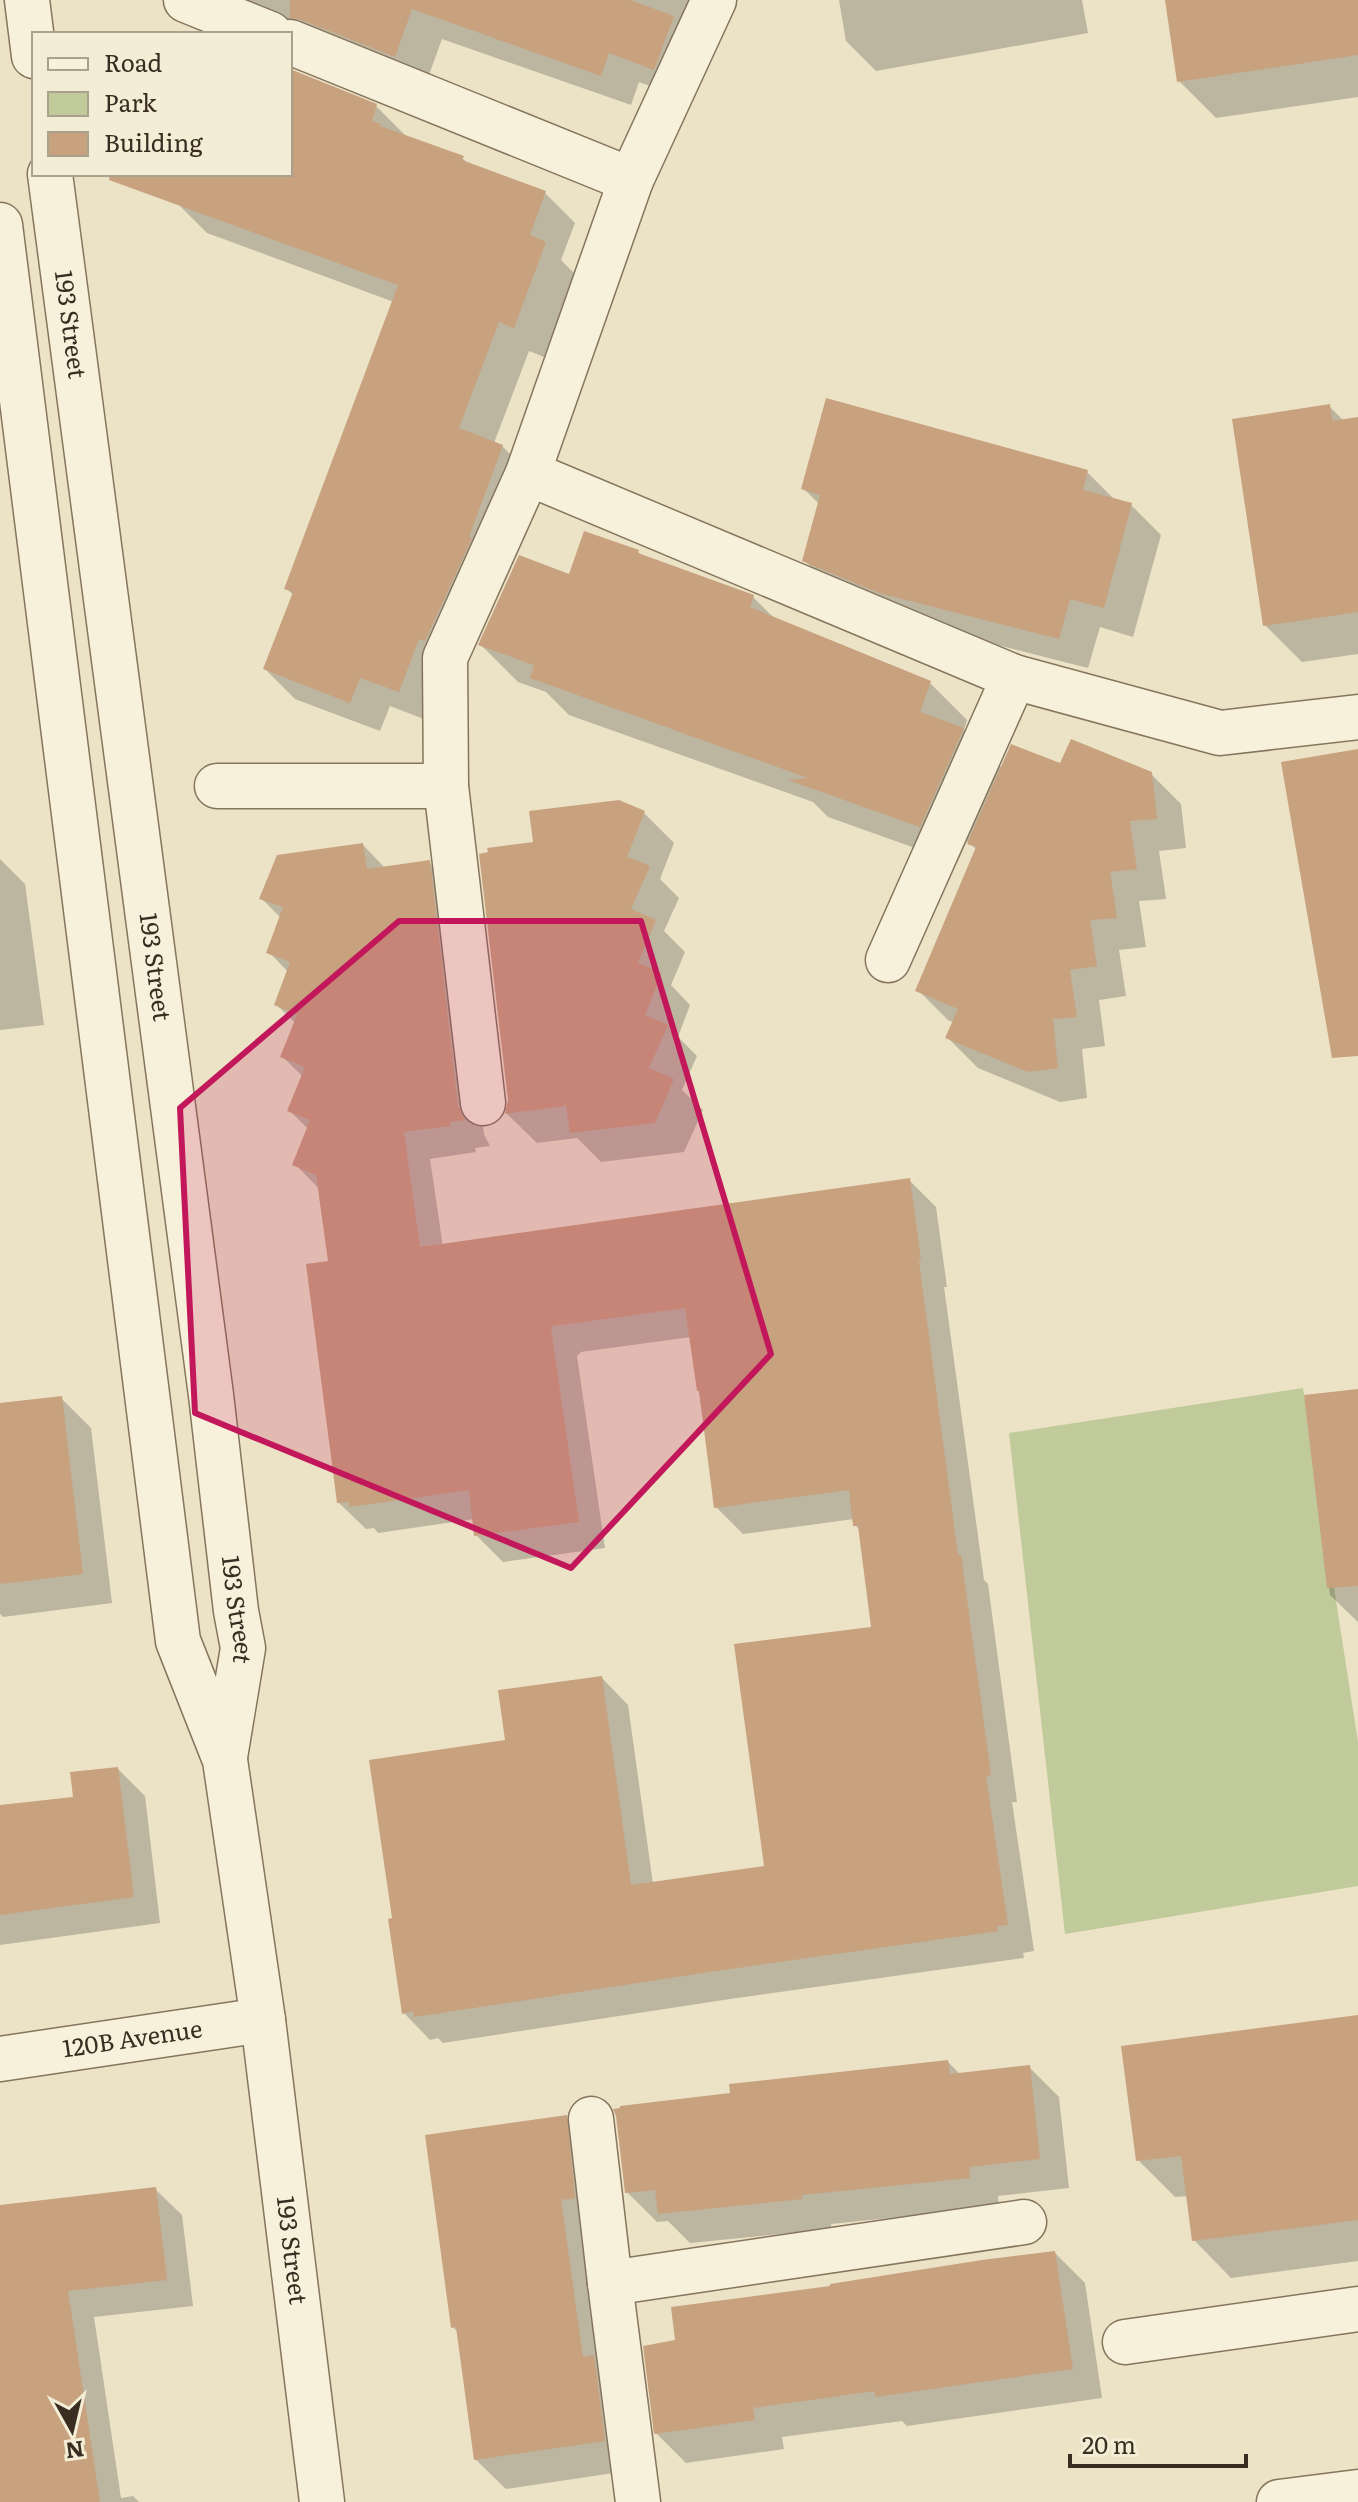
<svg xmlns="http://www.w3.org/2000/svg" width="1358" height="2502" viewBox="0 0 1358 2502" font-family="Literata,serif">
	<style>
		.green { fill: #c1ca9b }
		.shadow { fill: #0003 }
		.building { fill: #c8a17f }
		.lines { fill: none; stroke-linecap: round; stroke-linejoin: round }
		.minor-casing { stroke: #86755d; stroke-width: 47 }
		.minor { stroke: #f7f0da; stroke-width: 44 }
		.marked { fill: #c2185b; fill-opacity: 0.2; stroke: #c2185b; stroke-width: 6; stroke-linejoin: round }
		.labels { text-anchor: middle; stroke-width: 7; stroke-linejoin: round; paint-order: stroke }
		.street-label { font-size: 24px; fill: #382d20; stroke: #f4edd6 }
	</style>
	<rect width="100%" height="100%" fill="#ece3c7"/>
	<path class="green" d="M1303,1388L1358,1742V1886L1065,1934L1009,1433Z"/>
	<g class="shadow">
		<path d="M211,0H720L684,98L639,82L631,105L442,39L425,86Z"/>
		<path d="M839,0H1082L1088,33L876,71L846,41Z"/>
		<path d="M1167,0H1358V97L1216,118L1179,81Z"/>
		<path d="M290,71L376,106L406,136L462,158L470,165L545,193L575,223L561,260L575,274L544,357L529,351L494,443L502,446L532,476L429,721L390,706L380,731L295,699L265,669L294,596L286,588L394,302L207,233L177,203L188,174H290Z"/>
		<path d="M1329,406L1344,421L1358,419V654L1302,662L1265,625Z"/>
		<path d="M1087,472L1117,502L1131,505L1161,535L1133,637L1100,627L1088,668L911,623L834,590L804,560L820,505L804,489Z"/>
		<path d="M638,552L644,557L753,597L775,619L930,683L967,720L964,730L1003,769L1061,765L1151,774L1181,804L1186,848L1159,851L1166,899L1139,901L1146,947L1119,950L1126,996L1099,1000L1105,1046L1082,1049L1087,1098L1060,1102L978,1068L948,1038L954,1023L948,1020L918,990L977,850L967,841L957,863L828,817L813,802L569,715L546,692L518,682L481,645L570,576Z"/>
		<path d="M619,802L644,813L674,843L660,879L679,898L664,931L685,952L671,985L690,1005L678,1037L697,1056L682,1090L703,1110L684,1152L601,1162L577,1138L537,1143L507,1114L535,844Z"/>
		<path d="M363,845L386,869L429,863L456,889L484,1134L490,1146L475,1148L476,1152L430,1159L443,1247L909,1180L936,1207L947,1287H944L984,1580L988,1584L1017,1802H1012L1034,1951L1023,1953L1024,1958L730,1999L443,2043L438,2038L430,2040L404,2013L394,1920L507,1742L602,1678L628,1705L653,1884L767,1867L873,1628L860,1530L855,1525L854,1519L743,1534L716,1507L691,1337L581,1352L577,1356L605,1548L503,1562L476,1535L474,1519L378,1533L374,1528L366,1529L339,1503L330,1263L320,1190L295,1164L308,1129L290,1111L303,1077L283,1057L296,1024L276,1004L288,972L269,952L281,918L262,899Z"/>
		<path d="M0,859L25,884L44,1025L0,1030Z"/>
		<path d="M1358,1391V1622L1330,1595L1306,1397Z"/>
		<path d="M61,1398L91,1428L112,1603L3,1617L0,1614V1405Z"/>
		<path d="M118,1769L145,1796L160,1923L0,1945V1807L75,1799Z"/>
		<path d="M1358,2017V2261L1231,2278L1194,2240L1188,2196L1175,2197L1138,2160Z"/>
		<path d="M948,2062L961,2075L1029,2067L1059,2097L1069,2188L998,2196L999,2207L831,2224V2229L690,2243L668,2221L657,2222L627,2192L733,2095Z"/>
		<path d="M566,2117L596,2147L634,2470L506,2489L475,2459L458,2332L453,2327Z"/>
		<path d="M155,2189L182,2215L193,2306L94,2317L121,2498L133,2496L139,2502H8L0,2463V2207Z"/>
		<path d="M1055,2253L1085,2283L1102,2398L907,2426L902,2421L782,2437L784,2449L686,2463L656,2433L678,2342L832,2288Z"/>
	</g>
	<g class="building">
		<path d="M290,0H630L674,16L654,70L609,53L601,76L412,9L395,57L299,19L290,18Z"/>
		<path d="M1165,0H1358V55L1177,82Z"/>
		<path d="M290,69L377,104L372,121L381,124L380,126L464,156L462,160L546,191L530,235L546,242L514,328L499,322L459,428L503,445L469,537L472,538L425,641L419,639L399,692L360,678L350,703L263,669L293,592L284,589L398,285L109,180L110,174H290Z"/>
		<path d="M826,398L1088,470L1083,490L1132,503L1104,608L1070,599L1059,639L879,593L802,561L820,495L801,489Z"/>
		<path d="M1330,404L1332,421L1358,417V612L1263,626L1232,419Z"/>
		<path d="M584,531L639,550L638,553L754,595L750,607L931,681L920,712L964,728L920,827L788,780L808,778L530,678L534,665L478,645L519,555L569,574Z"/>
		<path d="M1071,739L1152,772L1157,819L1130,821L1137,869L1110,872L1117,918L1090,920L1097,966L1070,970L1077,1017L1053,1019L1058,1068L1028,1072L945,1038L958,1009L915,991L976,847L967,844L1011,744L1060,763Z"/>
		<path d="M1358,749V1056L1332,1058L1281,762Z"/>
		<path d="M619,800L645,811L627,857L650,866L631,909L656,920L638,963L662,973L645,1015L668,1025L649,1068L674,1079L655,1123L570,1133L566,1106L505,1114L508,1100L479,854L488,852L487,848L533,842L529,811Z"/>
		<path d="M363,843L367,869L430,860L458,1106L465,1120L450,1122V1126L404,1132L420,1247L910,1178L921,1260L919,1261L958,1555H961L991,1775L986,1776L1008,1925L997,1926L998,1931L703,1973L414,2017L413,2011L402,2014L388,1919L392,1918L369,1760L505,1740L498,1690L602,1676L631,1885L764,1866L734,1644L871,1627L858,1526H853L849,1490L714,1508L699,1391H697L685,1308L554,1326L551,1328L579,1522L474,1536L469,1490L349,1507V1502L337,1503L306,1264L328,1261L316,1175L292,1165L310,1120L287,1111L305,1067L280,1057L297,1015L274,1005L290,962L266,953L283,907L259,899L277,855Z"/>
		<path d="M1358,1389V1586L1327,1588L1304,1395Z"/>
		<path d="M62,1396L83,1574L0,1584V1403Z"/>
		<path d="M118,1767L134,1897L0,1915V1805L73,1797L70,1772Z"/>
		<path d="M1358,2015V2220L1192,2241L1181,2156L1136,2161L1121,2046Z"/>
		<path d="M948,2060L950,2074L1030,2065L1040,2159L969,2167L970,2178L802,2195V2199L658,2214L655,2190L625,2193L616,2116L613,2109L620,2108V2106L730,2093L729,2084Z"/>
		<path d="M567,2115L575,2198L561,2200L583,2357L594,2355L605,2441L474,2460L456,2327L451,2328L425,2135Z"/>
		<path d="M156,2187L167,2280L68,2291L100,2502H0V2205Z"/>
		<path d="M1055,2251L1073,2369L875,2397V2391L753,2408L755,2420L654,2434L643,2346L675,2340L671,2307L830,2286V2284L982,2260Z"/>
	</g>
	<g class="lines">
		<defs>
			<g id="minor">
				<path d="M27,0L34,56"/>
				<path d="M186,0L270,34"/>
				<path d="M290,42L631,180"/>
				<path id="s1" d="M50,174L211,1395L236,1611L243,1648L225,1757"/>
				<path id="s2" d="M0,225L178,1641L225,1760L263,2020L322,2502"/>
				<path d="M528,473L1014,677L1220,733L1358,717"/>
				<path d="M217,786H446"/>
				<path d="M888,960L1014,677"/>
				<path d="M483,1103L446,786L445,658L528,473L631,180L714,0"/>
				<path id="s3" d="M0,2059L263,2020"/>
				<path d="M591,2119L610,2283L1024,2222"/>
				<path d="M610,2283L638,2502"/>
				<path d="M1125,2342L1358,2309"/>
				<path d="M1279,2502L1358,2492"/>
			</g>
		</defs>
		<use href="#minor" class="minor-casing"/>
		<use href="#minor" class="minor"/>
	</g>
	<path class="marked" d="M399,921H641L771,1354L571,1568L195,1413L180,1108Z"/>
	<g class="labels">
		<g class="street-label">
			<text dy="8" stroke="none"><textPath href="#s1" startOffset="152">193 Street</textPath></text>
			<text dy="8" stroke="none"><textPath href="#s1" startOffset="800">193 Street</textPath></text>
			<text dy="8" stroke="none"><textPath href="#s1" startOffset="1448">193 Street</textPath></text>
			<text dy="8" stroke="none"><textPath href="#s3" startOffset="134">120B Avenue</textPath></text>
			<text dy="8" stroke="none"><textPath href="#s2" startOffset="2050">193 Street</textPath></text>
		</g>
	</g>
	<rect x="32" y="32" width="260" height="144" fill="#f4edd6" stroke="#a9a08d" stroke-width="2"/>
	<rect x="48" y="58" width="40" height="12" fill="#f7f0da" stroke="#a9a08d" stroke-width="2"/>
	<text x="104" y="72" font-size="24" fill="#382d20">Road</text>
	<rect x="48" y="92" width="40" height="24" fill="#c1ca9b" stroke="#a9a08d" stroke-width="2"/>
	<text x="104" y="112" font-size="24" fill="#382d20">Park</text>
	<rect x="48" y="132" width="40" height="24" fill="#c8a17f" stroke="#a9a08d" stroke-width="2"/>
	<text x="104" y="152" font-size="24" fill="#382d20">Building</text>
	<g transform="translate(72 2430) rotate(172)" stroke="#f4edd6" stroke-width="6" paint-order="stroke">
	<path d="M0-6L14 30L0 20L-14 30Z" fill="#382d20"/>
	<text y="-12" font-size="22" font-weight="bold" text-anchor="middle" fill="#382d20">N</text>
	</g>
	<path d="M1070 2454v12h176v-12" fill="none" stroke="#382d20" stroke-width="4"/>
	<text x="1082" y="2454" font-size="24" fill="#382d20" stroke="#f4edd6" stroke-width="6" paint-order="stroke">20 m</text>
</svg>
